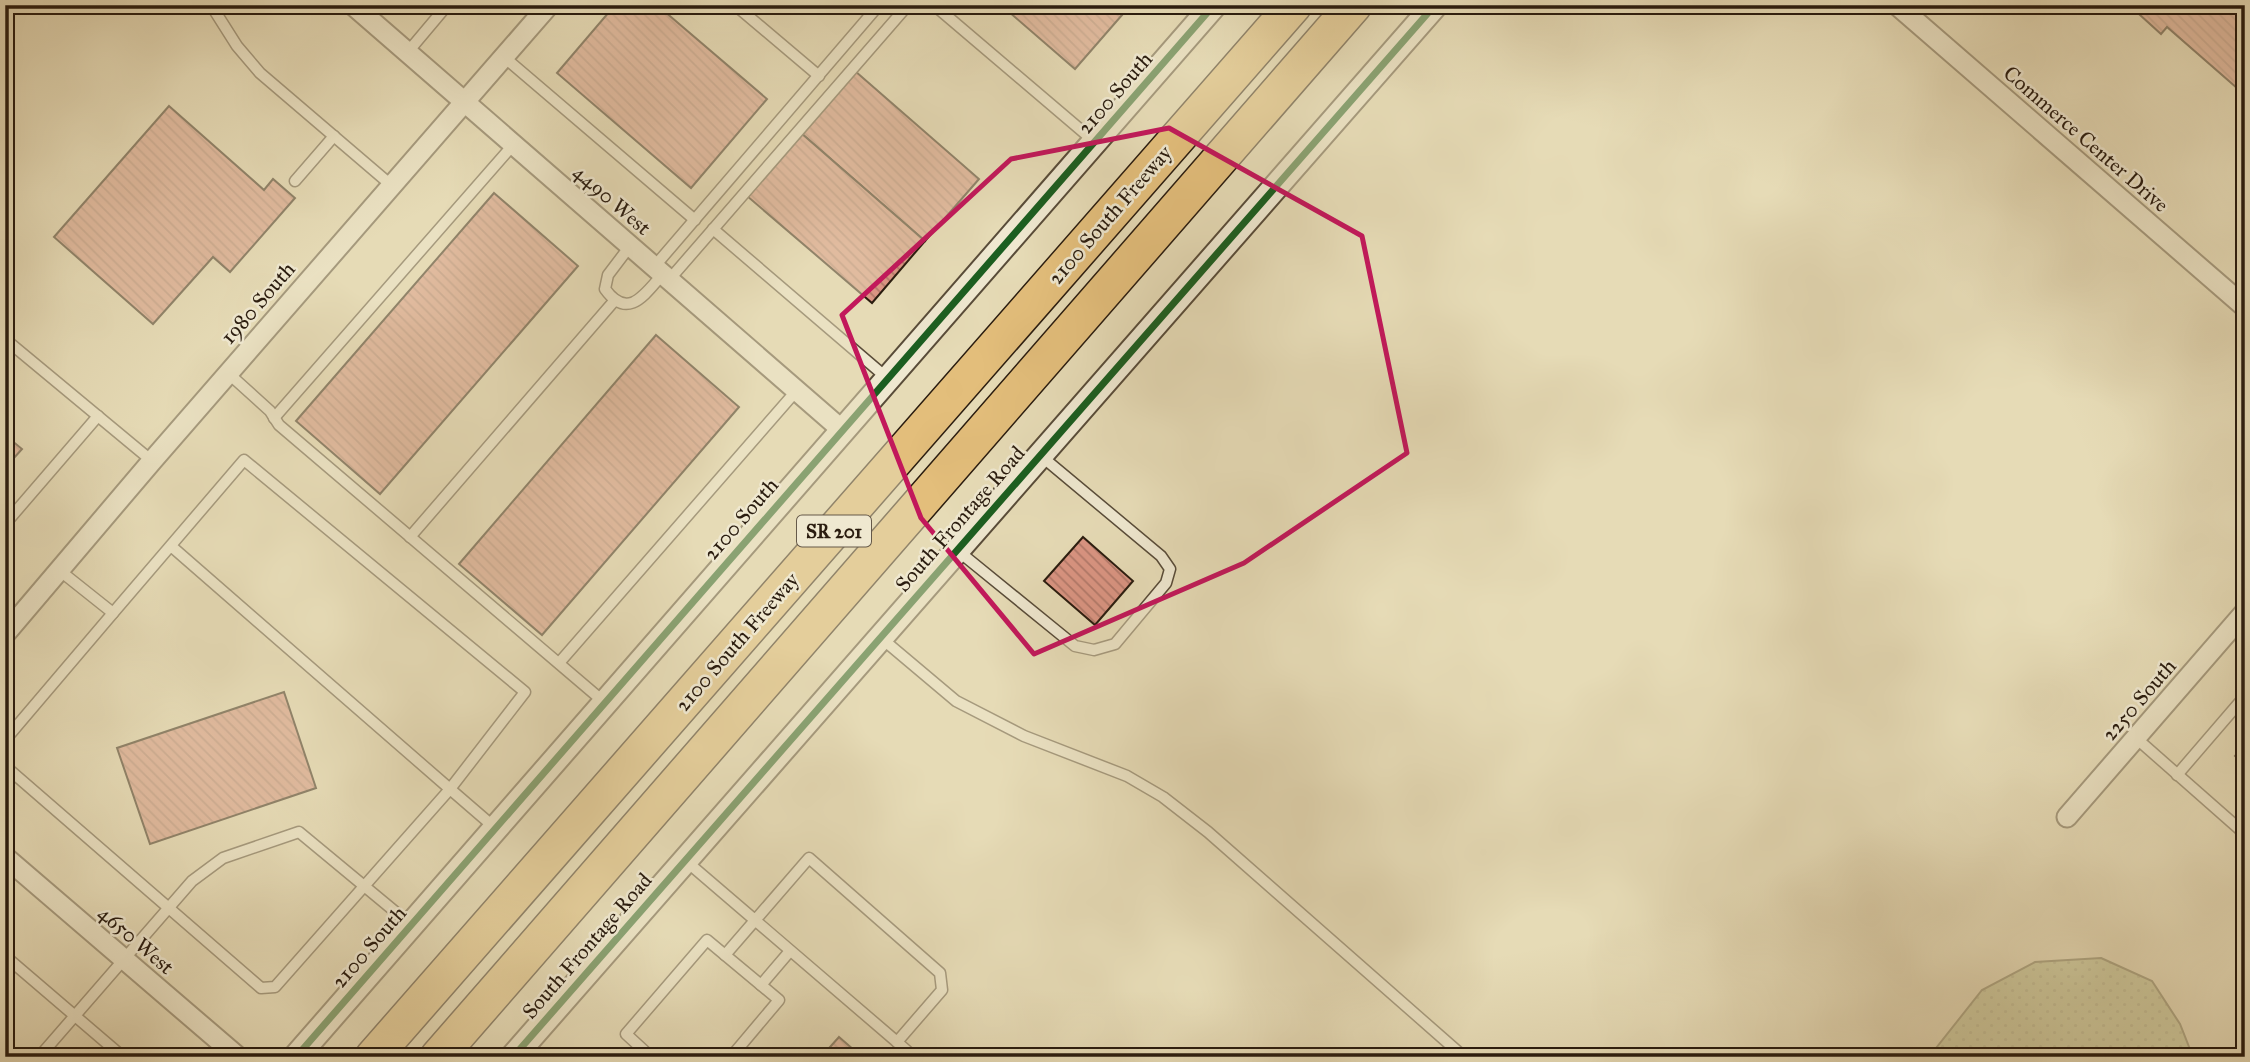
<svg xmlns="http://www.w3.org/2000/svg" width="2250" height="1062" viewBox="0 0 2250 1062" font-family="'IM FELL Great Primer',serif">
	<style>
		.grass { fill: url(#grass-dots); stroke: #726d4c; stroke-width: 2 }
		.building { fill: url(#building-back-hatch); stroke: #2a1c0f; stroke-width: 2 }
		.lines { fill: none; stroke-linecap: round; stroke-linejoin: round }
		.service-casing { stroke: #594c39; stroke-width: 13 }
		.minor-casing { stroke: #594c39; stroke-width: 23 }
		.tertiary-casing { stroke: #594c39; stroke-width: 28 }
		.motorway-casing { stroke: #2a1c0f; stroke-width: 38 }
		.service { stroke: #efe8d0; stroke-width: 10 }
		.minor { stroke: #efe8d0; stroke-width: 19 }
		.tertiary { stroke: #efe8d0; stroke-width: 24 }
		.motorway { stroke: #e3be7b; stroke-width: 35 }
		.cycleway-casing { stroke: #efe8d0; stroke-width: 11 }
		.cycleway { stroke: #1b5e20; stroke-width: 7 }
		.marked { fill: none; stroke: #c2185b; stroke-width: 5; stroke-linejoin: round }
		.labels { text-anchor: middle; stroke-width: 5; stroke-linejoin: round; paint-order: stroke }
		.shield { fill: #efe8d0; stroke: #655949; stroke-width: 2 }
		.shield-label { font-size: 19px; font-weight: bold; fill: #2a1c0f }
		.street-label { font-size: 21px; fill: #2a1c0f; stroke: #efe8d0 }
	</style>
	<defs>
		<pattern id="grass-dots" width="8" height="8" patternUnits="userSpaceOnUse" patternTransform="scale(1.75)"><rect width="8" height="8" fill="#bbbe89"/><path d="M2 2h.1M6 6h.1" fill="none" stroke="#a1a375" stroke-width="1.8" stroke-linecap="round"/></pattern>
		<pattern id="building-back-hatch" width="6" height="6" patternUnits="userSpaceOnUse" patternTransform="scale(1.75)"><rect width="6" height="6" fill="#db9583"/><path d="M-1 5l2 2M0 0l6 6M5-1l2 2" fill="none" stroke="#b2796a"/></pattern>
	</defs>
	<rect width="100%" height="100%" fill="#e6dbb6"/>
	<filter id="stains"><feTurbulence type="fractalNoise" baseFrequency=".00286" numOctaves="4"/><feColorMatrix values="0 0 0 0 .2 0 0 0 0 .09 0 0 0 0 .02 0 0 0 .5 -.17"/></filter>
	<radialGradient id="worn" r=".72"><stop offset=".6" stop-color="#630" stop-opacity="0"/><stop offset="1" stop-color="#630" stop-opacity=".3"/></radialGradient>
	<path class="grass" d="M2101,958L2152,981L2180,1024L2193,1057H1929L1982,990L2035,962Z"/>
	<g class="building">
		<path d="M615,5H657L767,99L691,188L557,73Z"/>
		<path d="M1001,5H1127L1129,7L1075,69Z"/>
		<path d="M2129,5H2245V95L2167,27L2161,34Z"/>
		<path d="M855,71L979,179L925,241L801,133Z"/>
		<path d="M169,106L264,190L273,179L295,198L230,272L213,257L153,324L54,237Z"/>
		<path d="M801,133L925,241L872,303L747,196Z"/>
		<path d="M494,193L578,266L380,494L296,421Z"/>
		<path d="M656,335L739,407L542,635L459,564Z"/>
		<path d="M5,435L22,449L5,468Z"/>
		<path d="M1083,537L1133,581L1095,625L1044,581Z"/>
		<path d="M284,692L316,788L150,844L117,748Z"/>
		<path d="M2245,745V765L2235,756Z"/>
		<path d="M839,1037L862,1057H818L822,1056Z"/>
	</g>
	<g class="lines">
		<defs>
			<g id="service">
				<path d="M211,5L237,46L260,73L391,185"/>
				<path d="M735,5L819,76"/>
				<path d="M934,5L1095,142"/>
				<path d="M407,53L444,9L440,5"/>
				<path d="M504,57L695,220"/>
				<path d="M295,181L334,136"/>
				<path d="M713,229L887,378"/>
				<path d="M630,246L608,275L605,289C628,321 645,294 662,275"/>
				<path d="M654,267L879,5"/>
				<path d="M669,280L908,5"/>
				<path d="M5,339L152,461"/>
				<path d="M228,373L270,411L279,425L604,702"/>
				<path d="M274,418L513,145"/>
				<path d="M5,524L98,416"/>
				<path d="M410,537L615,300"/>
				<path d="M957,550L1075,646L1094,650L1115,644L1166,583L1170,569L1161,556L1040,455"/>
				<path d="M113,613L244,460L525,692L450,789L171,546"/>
				<path d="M880,637L956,701L1024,736L1127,776L1163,797L1208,832L1464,1057"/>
				<path d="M559,663L797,390"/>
				<path d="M2136,738L2245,834"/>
				<path d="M5,740L113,613L59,570"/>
				<path d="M5,766L261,988L275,987L450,789L494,827"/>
				<path d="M2177,775L2245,696"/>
				<path d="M686,861L897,1042L942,990L940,973L809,858L725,955"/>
				<path d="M5,956L123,1057"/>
				<path d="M761,985L790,951"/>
				<path d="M897,1042L914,1057"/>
				<path d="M39,1057L192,881L223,858L299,832L410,924"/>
				<path d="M651,1057L626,1034L707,940L779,1000L731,1057"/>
			</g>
			<g id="minor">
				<path d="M353,5L842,430"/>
				<path d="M1897,5L2245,307"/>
				<path d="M5,634L152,461L549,5"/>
				<path d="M2067,817L2245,612"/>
				<path d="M5,857L238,1057"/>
			</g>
			<g id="tertiary">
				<path d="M296,1057L1214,5"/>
				<path d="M513,1057L1435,5"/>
			</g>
			<g id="motorway">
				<path d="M373,1057L1294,5"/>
				<path d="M438,1057L1354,5"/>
			</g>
		</defs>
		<use href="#service" class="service-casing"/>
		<use href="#minor" class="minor-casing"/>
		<use href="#tertiary" class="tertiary-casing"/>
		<use href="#motorway" class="motorway-casing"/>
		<use href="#service" class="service"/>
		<use href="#minor" class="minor"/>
		<use href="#tertiary" class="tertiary"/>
		<use href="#motorway" class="motorway"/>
		<defs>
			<g id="cycleway">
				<path d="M296,1057L1214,5"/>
				<path d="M513,1057L1435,5"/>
			</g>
		</defs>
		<use href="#cycleway" class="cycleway-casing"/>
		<use href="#cycleway" class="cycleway"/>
	</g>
	<path d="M0 0H2250V1062H0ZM1169,128L1362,236L1407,453L1244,563L1034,654L921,518L842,315L1011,159Z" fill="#e6dbb6" fill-opacity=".55" fill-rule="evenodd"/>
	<path class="marked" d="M1169,128L1362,236L1407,453L1244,563L1034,654L921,518L842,315L1011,159Z"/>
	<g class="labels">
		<rect class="shield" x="797" y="515.5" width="74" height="31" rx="5"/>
		<g class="shield-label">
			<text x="834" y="538">SR 201</text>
		</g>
		<g class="street-label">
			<text transform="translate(1115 93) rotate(-49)" y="7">2100 South</text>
			<text transform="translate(2086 139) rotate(41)" y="7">Commerce Center Drive</text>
			<text transform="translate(612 200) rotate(41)" y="7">4490 West</text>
			<text transform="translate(1110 215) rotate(-49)" y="7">2100 South Freeway</text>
			<text transform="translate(258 303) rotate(-49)" y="7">1980 South</text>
			<text transform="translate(741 519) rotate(-49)" y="7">2100 South</text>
			<text transform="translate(960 519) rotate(-49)" y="7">South Frontage Road</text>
			<text transform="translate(737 642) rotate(-49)" y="7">2100 South Freeway</text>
			<text transform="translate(2139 700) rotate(-49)" y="7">2250 South</text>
			<text transform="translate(136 940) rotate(41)" y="7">4650 West</text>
			<text transform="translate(587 946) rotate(-49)" y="7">South Frontage Road</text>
			<text transform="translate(369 947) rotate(-49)" y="7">2100 South</text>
		</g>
	</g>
	<rect width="2250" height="1062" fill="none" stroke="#e6dbb6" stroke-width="28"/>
	<rect x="7" y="7" width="2236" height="1048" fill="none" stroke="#2a1c0f" stroke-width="3.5"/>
	<rect x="14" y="14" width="2222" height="1034" fill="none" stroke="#2a1c0f" stroke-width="2"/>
	<rect width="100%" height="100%" filter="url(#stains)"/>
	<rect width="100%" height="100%" fill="url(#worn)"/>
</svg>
